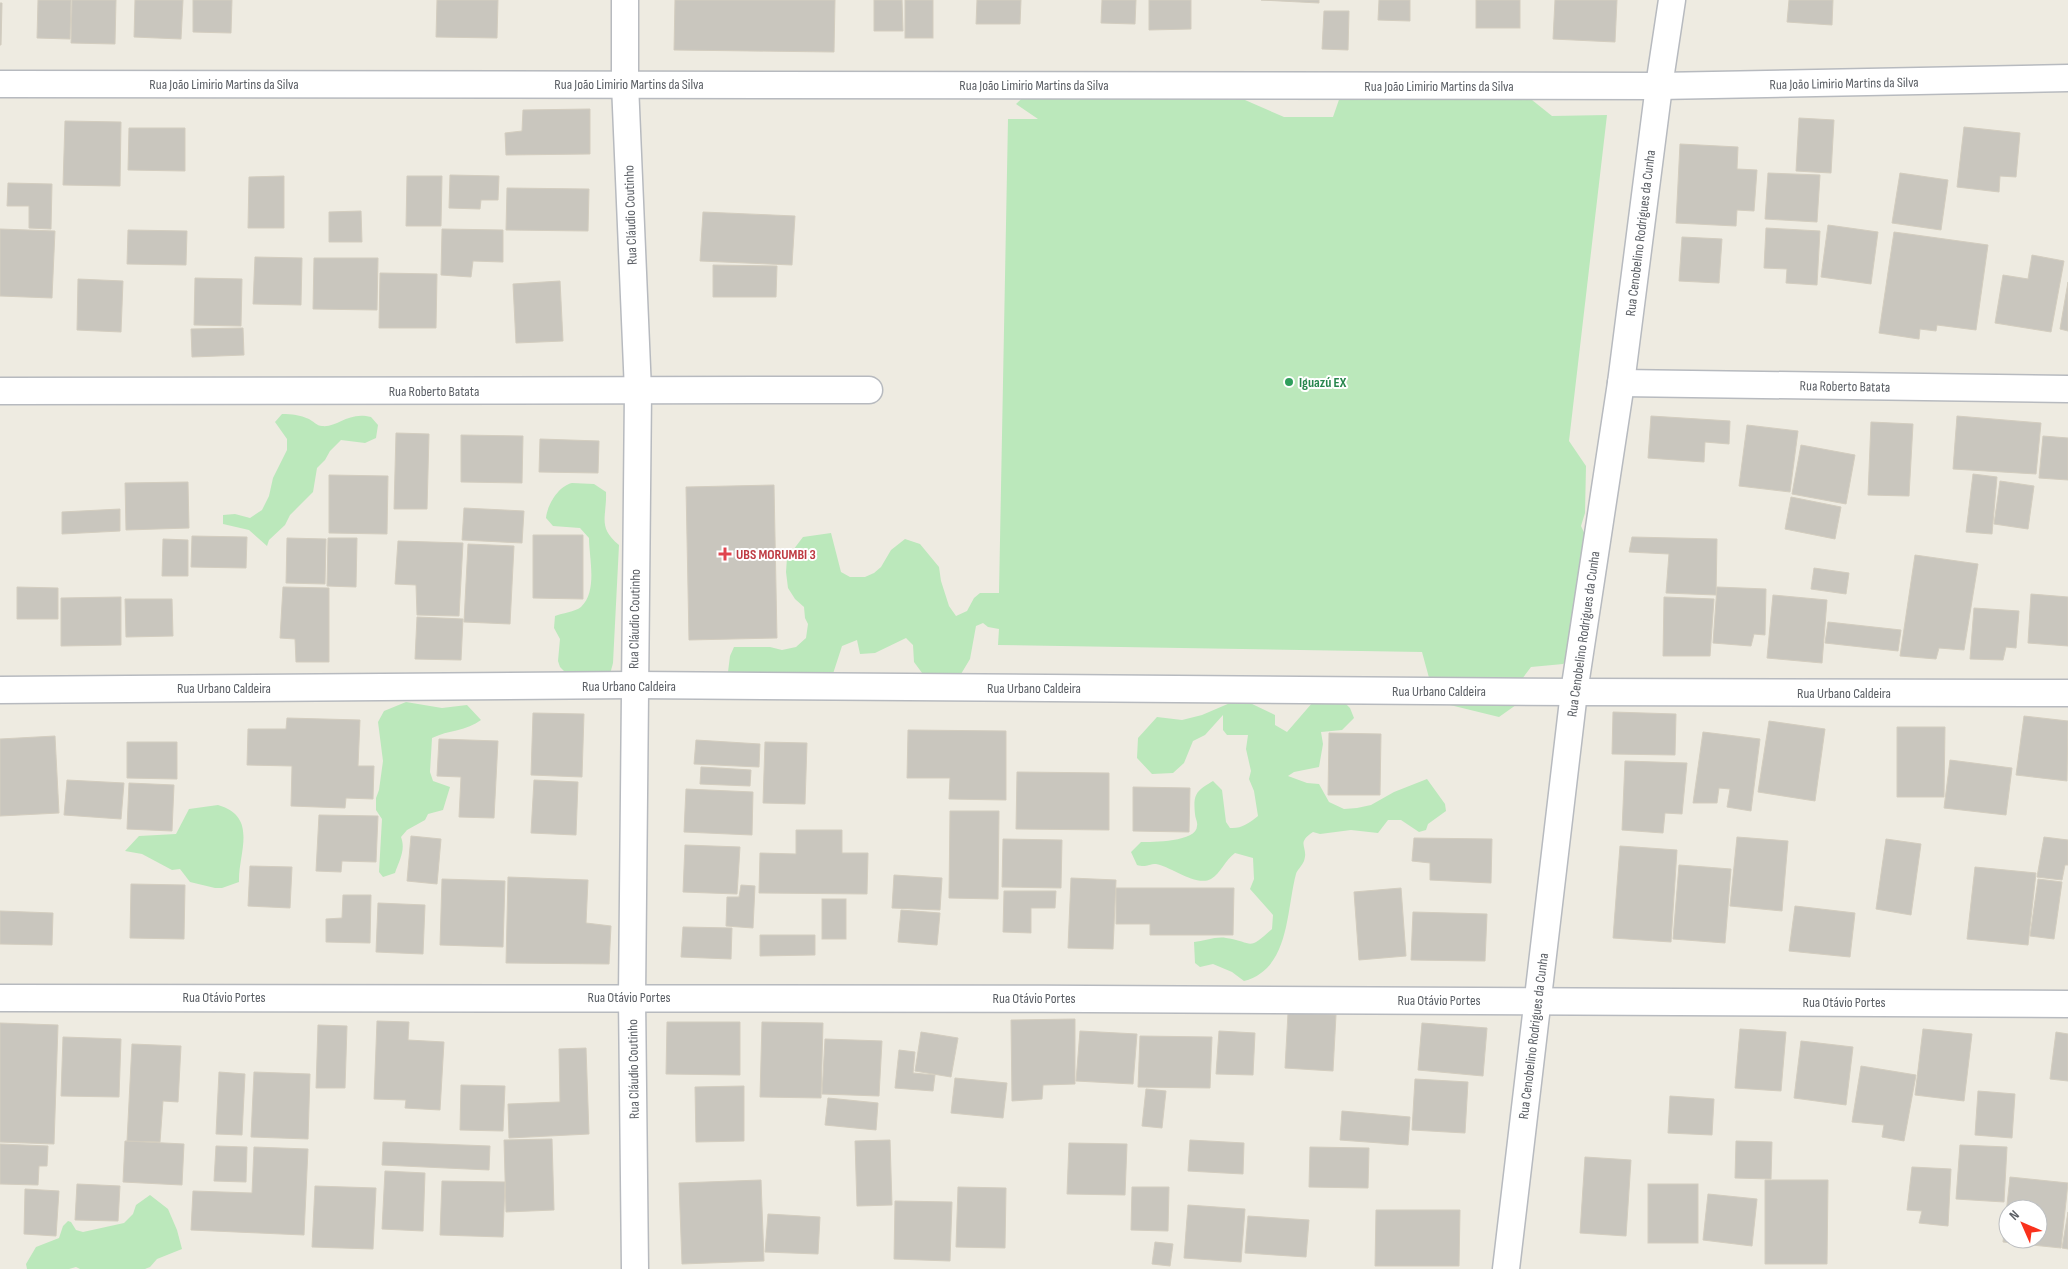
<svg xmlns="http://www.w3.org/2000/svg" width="2068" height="1269" viewBox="0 0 2068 1269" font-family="'Sofia Sans Condensed',sans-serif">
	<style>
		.green { fill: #bbe8bb }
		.building { fill: #c9c6be; stroke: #d3cdbf; fill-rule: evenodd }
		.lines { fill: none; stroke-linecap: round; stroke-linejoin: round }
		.minor-casing { stroke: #b7babf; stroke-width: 29 }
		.minor { stroke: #fff; stroke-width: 26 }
		.leisure-dot { fill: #2e9e5b; stroke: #fff; stroke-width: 2 }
		.health-dot { fill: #e0444e; stroke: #fff; stroke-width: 2 }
		.labels { text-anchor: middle; stroke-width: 4; stroke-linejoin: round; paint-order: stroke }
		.street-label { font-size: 14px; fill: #5a5e64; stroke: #fff }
		.leisure-label { font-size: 14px; font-weight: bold; fill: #27864d; stroke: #fff; text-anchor: start }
		.health-label { font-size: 14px; font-weight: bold; fill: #be3a42; stroke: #fff; text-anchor: start }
	</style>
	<rect width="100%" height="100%" fill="#eeebe1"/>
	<g class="green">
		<path d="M1032,89L1224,93L1245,100L1284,117H1333L1341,94L1516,96L1532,100L1552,116L1607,115L1569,441L1586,466L1585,513L1581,526L1587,539L1575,652L1563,664L1531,667L1522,679L1523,700L1499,717L1450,705L1431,685L1422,652L998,645L999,629L988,627L983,623L976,626L970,659L961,674L925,677L914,662L913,645L906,638L875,653L860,654L857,640L842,646L831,680L740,682L728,672L730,656L734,647H770L782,650L796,647L806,638L808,624L805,618L804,607L795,599L788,588L786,572L787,558L803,537L831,533L841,572L850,577H865L874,573L881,567L891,550L905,539L920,544L939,567L941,581L949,606L956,616L967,611L974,598L980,593H999L1008,119H1038L1016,104Z"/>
		<path d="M282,414C292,414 300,415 309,419C313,421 317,426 322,426C337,428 348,411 371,417L378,425L376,438L365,443L341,440L330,451L325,460L317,468L313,492L290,515L285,525L269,540L267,546L249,530L223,524V515L235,514L250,518L262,510L269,496L273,478L287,450V439L275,422Z"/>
		<path d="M572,483L594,484L606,492C607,517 597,527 619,545L613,663L609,678L567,674L560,667L558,661L560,639L554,628L555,616C562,613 575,612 581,607C598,591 589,558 589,538L580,528L553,526L546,518C547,506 558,486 572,483Z"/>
		<path d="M1237,700L1250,703L1275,715V725L1287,732L1313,702L1345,703L1350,708L1354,718L1342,730L1321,732L1323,744L1319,767L1294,772L1288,776L1307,783L1319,784L1329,802L1344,809L1357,808L1371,805L1394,792L1427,779L1445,804L1446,811L1428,824L1426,830L1419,832L1401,820H1388L1378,833L1351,830L1320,834L1313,832C1295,844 1309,846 1304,861C1302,866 1297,870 1296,874C1286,911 1290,969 1244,981L1232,972L1213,964L1200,967L1195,963L1194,942C1204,941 1217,936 1226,938C1254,942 1247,952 1272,929L1273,915L1250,889L1254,879L1253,858L1235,853C1225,860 1221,873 1211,879C1196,887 1170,866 1156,864C1148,864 1146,868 1137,865L1131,852L1141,842C1152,842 1197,842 1197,826C1198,822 1195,818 1195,814C1193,794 1196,791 1213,781L1222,790L1226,822L1230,828C1241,829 1249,823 1258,816L1254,791L1249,779L1251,771L1246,749L1248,735H1227L1223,730V715L1205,735L1193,741L1184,763L1173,773L1152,774L1137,758L1138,738L1157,717L1182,720L1202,715Z"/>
		<path d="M406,702L442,708L467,705L481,720C467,731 448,730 432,738L430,772L433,781L450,787L443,810L428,814L425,820L407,830L401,837C406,850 399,861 395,873L383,877L379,872L382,819L376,810V798L379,790L383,761L378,722L384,711Z"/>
		<path d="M218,805C259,817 238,853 239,882L222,888H215L190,882L180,869L172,870L142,854L125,851L139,836L176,834L189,809Z"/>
		<path d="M150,1195L168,1209L177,1230L182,1249L157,1259L150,1267L145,1269H80L76,1267L69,1269H27L26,1264L36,1247L59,1238L63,1226L68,1221L71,1222L76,1230L83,1232L124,1223L133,1214L136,1205Z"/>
	</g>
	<g class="building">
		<path d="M38,0H71L70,39L37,38Z"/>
		<path d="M72,0H116L115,44L71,43Z"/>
		<path d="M135,0H183L181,39L134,37Z"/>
		<path d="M193,0H232L231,33L193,32Z"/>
		<path d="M437,0H498L497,38L436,37Z"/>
		<path d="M675,0H835L834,52L674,50Z"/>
		<path d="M874,0H902L903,31H874Z"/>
		<rect x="905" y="0" width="28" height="38"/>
		<path d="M977,0H1021L1020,24H976Z"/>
		<path d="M1102,0H1136L1135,24L1101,23Z"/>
		<path d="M1149,0H1191V29L1149,30Z"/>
		<path d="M1261,0H1319V3Z"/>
		<path d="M1379,0H1410V21L1378,20Z"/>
		<rect x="1476" y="0" width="44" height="28"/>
		<path d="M1555,0H1617L1615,42L1553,39Z"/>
		<path d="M1789,0H1833L1832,25L1787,22Z"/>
		<path d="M0,3H2L1,45H0Z"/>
		<path d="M1324,11H1349L1348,50L1322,49Z"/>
		<path d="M590,109V154L506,155L505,133L522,131L523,110Z"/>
		<path d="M1799,118L1834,120L1831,173L1796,171Z"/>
		<path d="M65,121L121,122L120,186L63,185Z"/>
		<path d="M1964,127L2020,133L2016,177L2000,176L1999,192L1957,187Z"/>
		<path d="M129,128H185V171L128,170Z"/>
		<path d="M1680,144L1738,147L1737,169L1757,170L1754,211L1737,210L1736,226L1676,223Z"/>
		<path d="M1768,173L1820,175L1817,222L1765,219Z"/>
		<path d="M1900,173L1948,180L1941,230L1892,223Z"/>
		<path d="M450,175L499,176L498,200H481L480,209L449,208Z"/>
		<path d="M284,176V228H248L249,177Z"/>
		<path d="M407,176H442L441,226H406Z"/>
		<path d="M8,183L52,184L51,229L29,228V206H7Z"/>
		<path d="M507,188L589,189L588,231L506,230Z"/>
		<path d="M361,211L362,242H329V212Z"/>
		<path d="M703,212L795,216L792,265L700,261Z"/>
		<path d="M1828,225L1878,232L1871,284L1821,277Z"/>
		<path d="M1766,228L1820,231L1817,285L1786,283L1787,269L1764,268Z"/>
		<path d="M0,229L55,231L52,298L0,296Z"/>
		<path d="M442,229L503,230V262L473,261L471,277L441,275Z"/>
		<path d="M128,230L187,231L186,265L127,264Z"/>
		<path d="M1894,232L1988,245L1976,330L1937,325L1936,331L1920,329L1919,339L1879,333Z"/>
		<path d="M1682,237L1722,239L1719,283L1679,281Z"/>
		<path d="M2032,255L2064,261L2051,332L1995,323L2003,275L2028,279Z"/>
		<path d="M255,257L302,258L301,305L253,304Z"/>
		<path d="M314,258H378L377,310L313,309Z"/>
		<path d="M713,265L777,266L776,297H713Z"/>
		<path d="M380,273L437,274L436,328H379Z"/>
		<path d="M195,278L242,279L241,326L194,325Z"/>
		<path d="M78,279L123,281L121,332L77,330Z"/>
		<path d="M560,281L563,341L516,343L513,284Z"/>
		<path d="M2068,282V331L2060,329Z"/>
		<path d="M243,328L244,355L192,357L191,329Z"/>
		<path d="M1651,416L1730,421L1729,444L1705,442L1704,462L1648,458Z"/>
		<path d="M1957,416L2041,423L2036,474L1953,469Z"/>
		<path d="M1871,422L1913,424L1909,496L1868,495Z"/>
		<path d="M1747,425L1798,431L1790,492L1739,486Z"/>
		<path d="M396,433L429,434L427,509H394Z"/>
		<path d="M461,435L523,436L522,483L461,482Z"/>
		<path d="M2043,436L2068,438V480L2039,478Z"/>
		<path d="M540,439L599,441L598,473L539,472Z"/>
		<path d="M1801,445L1855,455L1846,504L1792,494Z"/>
		<path d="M1973,474L1997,477L1992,534L1966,532Z"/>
		<path d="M329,475L388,476L387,534L329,533Z"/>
		<path d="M2000,481L2034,486L2028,529L1994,524Z"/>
		<path d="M188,482L189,528L126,530L125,483Z"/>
		<path d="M774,485L777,638L689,640L686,487Z"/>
		<path d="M1791,497L1841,507L1835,539L1785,529Z"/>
		<path d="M464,508L524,511L522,543L462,540Z"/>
		<path d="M120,509V531L62,534V512Z"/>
		<path d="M533,535H583V599L533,598Z"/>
		<path d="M192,536L247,537L246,568L191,567Z"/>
		<path d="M1632,537L1717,539L1716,595L1666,593L1669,554L1629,552Z"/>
		<path d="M287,538L326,539L325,584L286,583Z"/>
		<path d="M328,538H357L356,587L327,586Z"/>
		<path d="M163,539L188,540V576H162Z"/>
		<path d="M398,541L463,543L459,616L417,615L416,585L395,584Z"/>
		<path d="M468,544L514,546L510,624L464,622Z"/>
		<path d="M1915,555L1978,564L1964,650L1939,648L1936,659L1900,656Z"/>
		<path d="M1814,568L1849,573L1846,594L1811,589Z"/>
		<path d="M17,587L58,588V619H17Z"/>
		<path d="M283,587L329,588V662H296L295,639L280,638Z"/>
		<path d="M1717,587L1766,589L1765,635L1754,634L1751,646L1713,643Z"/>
		<path d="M2031,594L2068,597V646L2028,643Z"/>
		<path d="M1773,595L1827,600L1822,663L1767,658Z"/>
		<path d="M121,597V645L61,646V598Z"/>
		<path d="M1664,597L1714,599L1710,656H1663Z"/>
		<path d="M125,599H172L173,636L126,637Z"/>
		<path d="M1974,608L2019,611L2016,648L2006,647L2003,660L1970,659Z"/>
		<path d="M417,617L463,619L461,660L415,659Z"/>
		<path d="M1828,622L1901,630L1898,651L1825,643Z"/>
		<path d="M1613,712L1676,714L1675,755L1612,754Z"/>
		<path d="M533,713L584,714L582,777L531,775Z"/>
		<path d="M2024,716L2068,721L2067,781L2016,775Z"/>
		<path d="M287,718L360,720L358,766H374L373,799L346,798L345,808L291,806L292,766L247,765L248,729H286Z"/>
		<path d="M1769,721L1825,729L1815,801L1758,792Z"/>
		<path d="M1897,727H1945L1944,797H1897Z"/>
		<path d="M908,730L1006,731V800L949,799L950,778H907Z"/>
		<path d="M1703,732L1760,739L1751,811L1727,807L1730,789L1719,788L1717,803H1693Z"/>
		<path d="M1329,733L1381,734L1380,795H1328Z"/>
		<path d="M55,736L59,813L0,816V739Z"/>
		<path d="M439,739L498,741L494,818L459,817L461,777L437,776Z"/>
		<path d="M696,740L760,744L759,767L694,764Z"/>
		<path d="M127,742H177V779L127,778Z"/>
		<path d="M765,742L807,743L805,804L763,803Z"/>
		<path d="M1950,760L2012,768L2006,815L1944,808Z"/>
		<path d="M1625,761L1687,763L1682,814L1665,813L1663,833L1622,830Z"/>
		<path d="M701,767L751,770L750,786L700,784Z"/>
		<path d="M1017,772L1109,773V830L1016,829Z"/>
		<path d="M67,780L124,783L121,819L64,815Z"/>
		<path d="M534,780L578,782L576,835L531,833Z"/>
		<path d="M129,783L174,785L172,831L127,829Z"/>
		<path d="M1133,787L1190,788L1189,832L1133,831Z"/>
		<path d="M686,789L753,792L752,835L684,832Z"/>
		<path d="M950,811H999L998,899L949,898Z"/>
		<path d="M319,815L378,816L376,862L342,861L341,872L316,871Z"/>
		<path d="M796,830H842V853H868L867,894L759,893L760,853L796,854Z"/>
		<path d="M411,836L441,839L437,884L407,881Z"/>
		<path d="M1737,837L1788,841L1782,911L1730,906Z"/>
		<path d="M2044,837L2068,840V865H2065L2062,880L2037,877Z"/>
		<path d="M1414,838L1492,839L1491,883L1430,880V863L1412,861Z"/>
		<path d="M1003,839L1062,840L1061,888L1002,887Z"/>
		<path d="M1886,839L1921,844L1911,915L1876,909Z"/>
		<path d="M685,845L740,847L737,894L683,892Z"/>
		<path d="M1620,846L1677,850L1671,942L1613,938Z"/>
		<path d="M1679,865L1731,869L1725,943L1673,939Z"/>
		<path d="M250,866L292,867L290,908L248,906Z"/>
		<path d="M1975,867L2036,873L2028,945L1967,939Z"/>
		<path d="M894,875L942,878L940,910L892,908Z"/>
		<path d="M508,877L588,880L586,923L611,926L609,964L506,963Z"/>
		<path d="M1071,878L1116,880L1113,949L1068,948Z"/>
		<path d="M442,879L505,881L503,947L440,945Z"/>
		<path d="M2038,879L2062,882L2054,939L2030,936Z"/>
		<path d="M131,884L185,885L184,939L130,938Z"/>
		<path d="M741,885L755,886L753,928L726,926L727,897H739Z"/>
		<path d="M1116,888H1234L1233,935H1150V924H1116Z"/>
		<path d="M1401,888L1406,956L1359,960L1354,892Z"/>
		<path d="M1004,891H1056L1055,908H1031V933L1003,932Z"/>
		<path d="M343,895H371L370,943L326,942V919L342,918Z"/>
		<rect x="822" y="899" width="24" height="40"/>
		<path d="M378,903L425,905L423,954L376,952Z"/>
		<path d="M1795,906L1855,913L1850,957L1789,951Z"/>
		<path d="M901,910L940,913L937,945L898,942Z"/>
		<path d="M0,911L53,913L52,945L0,944Z"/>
		<path d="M1413,912L1487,914L1485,961L1411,960Z"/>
		<path d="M683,927L732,928L731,959L681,957Z"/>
		<path d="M760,935H815V955L760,956Z"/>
		<path d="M1288,1013L1336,1015L1333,1071L1285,1068Z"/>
		<path d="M1075,1019V1084L1043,1085L1042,1099L1012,1101L1011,1020Z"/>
		<path d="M377,1021L409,1022L408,1040L444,1042L440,1110L405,1108L406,1100L374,1099Z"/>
		<path d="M667,1022H740V1075L666,1074Z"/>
		<path d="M762,1022L823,1023L821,1098L760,1097Z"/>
		<path d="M0,1023L58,1025L54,1144L0,1142Z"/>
		<path d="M1422,1023L1487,1028L1483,1076L1418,1070Z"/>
		<path d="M318,1025L347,1026L345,1088H316Z"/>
		<path d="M1740,1029L1786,1032L1781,1091L1735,1088Z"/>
		<path d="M1923,1029L1972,1034L1964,1101L1915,1095Z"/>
		<path d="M1080,1031L1137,1034L1133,1084L1076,1081Z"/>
		<path d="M1219,1031L1255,1033L1253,1075L1216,1074Z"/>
		<path d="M921,1032L958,1038L951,1077L915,1071Z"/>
		<path d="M2056,1032L2068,1034V1081L2050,1079Z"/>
		<path d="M1140,1036L1212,1037L1210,1088L1138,1087Z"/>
		<path d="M63,1037L121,1039L119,1097L61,1096Z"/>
		<path d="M825,1039L882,1041L879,1096L822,1094Z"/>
		<path d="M1801,1041L1853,1047L1846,1105L1794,1098Z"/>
		<path d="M132,1044L181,1046L178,1102L163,1101L160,1142L127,1141Z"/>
		<path d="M586,1048L589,1134L509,1138L508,1104L560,1102L559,1049Z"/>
		<path d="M899,1050L915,1052L913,1073L935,1075L933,1091L895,1088Z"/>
		<path d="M1861,1066L1916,1075L1904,1141L1882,1137L1884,1125L1852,1122Z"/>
		<path d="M219,1072L245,1074L242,1135L216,1134Z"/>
		<path d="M254,1072L310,1074L308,1139L251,1137Z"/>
		<path d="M955,1078L1007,1083L1003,1118L951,1113Z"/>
		<path d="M1415,1079L1468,1082L1465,1133L1412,1130Z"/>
		<path d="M461,1085L505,1086L503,1131L460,1130Z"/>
		<path d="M744,1086V1141L696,1142L695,1087Z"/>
		<path d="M1146,1089L1166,1091L1162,1128L1142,1126Z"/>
		<path d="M1978,1091L2015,1094L2012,1138L1975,1135Z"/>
		<path d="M1670,1096L1714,1099L1712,1135L1668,1133Z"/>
		<path d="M828,1098L878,1103L876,1130L825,1125Z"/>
		<path d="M1342,1111L1410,1117L1408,1145L1340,1140Z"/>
		<path d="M552,1139L554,1210L506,1212L504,1140Z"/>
		<path d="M890,1140L892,1205L857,1206L855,1141Z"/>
		<path d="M1190,1140L1244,1143L1243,1174L1188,1171Z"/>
		<path d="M125,1141L184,1144L182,1185L123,1182Z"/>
		<path d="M1736,1141L1772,1142L1771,1179L1735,1178Z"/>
		<path d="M383,1142L490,1146L489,1170L382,1165Z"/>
		<path d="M1069,1143L1127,1144L1125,1195L1067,1194Z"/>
		<path d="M0,1144L48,1146L47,1166H39L38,1185L0,1184Z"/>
		<path d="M1960,1145L2007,1147L2004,1202L1956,1199Z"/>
		<path d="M216,1146L247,1147L246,1182L214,1181Z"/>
		<path d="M254,1147L308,1149L304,1235L191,1230L193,1191L252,1193Z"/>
		<path d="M1310,1147L1369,1148L1368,1188L1309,1187Z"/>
		<path d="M1585,1157L1631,1160L1626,1236L1580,1233Z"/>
		<path d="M1912,1167L1951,1169L1948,1226L1919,1223L1922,1211L1907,1210Z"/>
		<path d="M385,1171L425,1173L423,1231L382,1229Z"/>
		<path d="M2010,1177L2068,1183L2061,1248L2003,1242ZM2008,1209H2038V1239H2008Z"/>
		<path d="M761,1180L764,1261L682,1264L679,1183Z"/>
		<path d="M1765,1180H1828L1827,1264H1765Z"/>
		<path d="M442,1181L505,1182L503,1237L440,1235Z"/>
		<path d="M77,1184L120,1186L118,1221L75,1220Z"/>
		<rect x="1648" y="1184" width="50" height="59"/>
		<path d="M315,1186L376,1188L373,1249L312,1247Z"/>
		<path d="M958,1187L1006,1188L1005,1248L956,1247Z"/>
		<path d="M1132,1187H1169L1168,1231L1131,1230Z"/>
		<path d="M25,1189L59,1191L56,1236L24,1234Z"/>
		<path d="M1708,1194L1757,1199L1752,1246L1703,1240Z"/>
		<path d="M895,1201L952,1202L950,1261L894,1259Z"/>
		<path d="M1188,1205L1245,1209L1241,1262L1184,1258Z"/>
		<path d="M1376,1210H1460L1459,1266H1375Z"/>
		<path d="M2068,1212V1249L2062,1248Z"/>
		<path d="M768,1214L820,1217L818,1254L765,1252Z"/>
		<path d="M1248,1216L1309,1220L1306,1257L1245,1253Z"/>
		<path d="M1155,1242L1173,1244L1170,1266L1152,1264Z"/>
	</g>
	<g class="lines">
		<defs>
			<g id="minor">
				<path d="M625,0V84L638,391L632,997L635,1269"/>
				<path d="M0,84L1659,86L2068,78"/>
				<path d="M1621,383L2068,389"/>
				<path d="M0,391L869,390"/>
				<path d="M0,690L634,685L1574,692L2068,693"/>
				<path d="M0,998C689,997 1379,999 2068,1004"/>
				<path d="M1506,1269L1574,692L1621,383L1659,86L1672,0"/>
			</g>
		</defs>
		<use href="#minor" class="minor-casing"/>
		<use href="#minor" class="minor"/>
	</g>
	<circle class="leisure-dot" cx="1289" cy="382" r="5"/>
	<path class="health-dot" d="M722.5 546.5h5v5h5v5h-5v5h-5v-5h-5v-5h5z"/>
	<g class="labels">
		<g class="street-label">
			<text transform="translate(1844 83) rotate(-1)" y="5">Rua João Limirio Martins da Silva</text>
			<text x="224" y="89">Rua João Limirio Martins da Silva</text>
			<text x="629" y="89">Rua João Limirio Martins da Silva</text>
			<text x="1034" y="90">Rua João Limirio Martins da Silva</text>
			<text x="1439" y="91">Rua João Limirio Martins da Silva</text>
			<text transform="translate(630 215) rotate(-92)" y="5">Rua Cláudio Coutinho</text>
			<text transform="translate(1640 233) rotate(-83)" y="5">Rua Cenobelino Rodrigues da Cunha</text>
			<text transform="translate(1845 386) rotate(1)" y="5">Rua Roberto Batata</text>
			<text x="434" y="396">Rua Roberto Batata</text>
			<text transform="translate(634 619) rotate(-89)" y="5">Rua Cláudio Coutinho</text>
			<text transform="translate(1583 634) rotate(-82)" y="5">Rua Cenobelino Rodrigues da Cunha</text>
			<text x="629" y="691">Rua Urbano Caldeira</text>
			<text x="224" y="693">Rua Urbano Caldeira</text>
			<text x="1034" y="693">Rua Urbano Caldeira</text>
			<text x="1439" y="696">Rua Urbano Caldeira</text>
			<text x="1844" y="698">Rua Urbano Caldeira</text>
			<text x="224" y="1002">Rua Otávio Portes</text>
			<text x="629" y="1002">Rua Otávio Portes</text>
			<text x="1034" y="1003">Rua Otávio Portes</text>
			<text x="1439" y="1005">Rua Otávio Portes</text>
			<text x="1844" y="1007">Rua Otávio Portes</text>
			<text transform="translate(1533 1036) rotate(-83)" y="5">Rua Cenobelino Rodrigues da Cunha</text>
			<text transform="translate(633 1069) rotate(-91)" y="5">Rua Cláudio Coutinho</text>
		</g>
		<g class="leisure-label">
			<text x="1299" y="387">Iguazú EX</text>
		</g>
		<g class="health-label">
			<text x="736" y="559">UBS MORUMBI 3</text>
		</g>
	</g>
	<g transform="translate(2023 1224) rotate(315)"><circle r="24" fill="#ffffff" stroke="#bdbfc1"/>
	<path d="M0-4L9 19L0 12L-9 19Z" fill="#f9311c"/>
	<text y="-8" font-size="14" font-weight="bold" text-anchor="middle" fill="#5a5e64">N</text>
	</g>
</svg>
